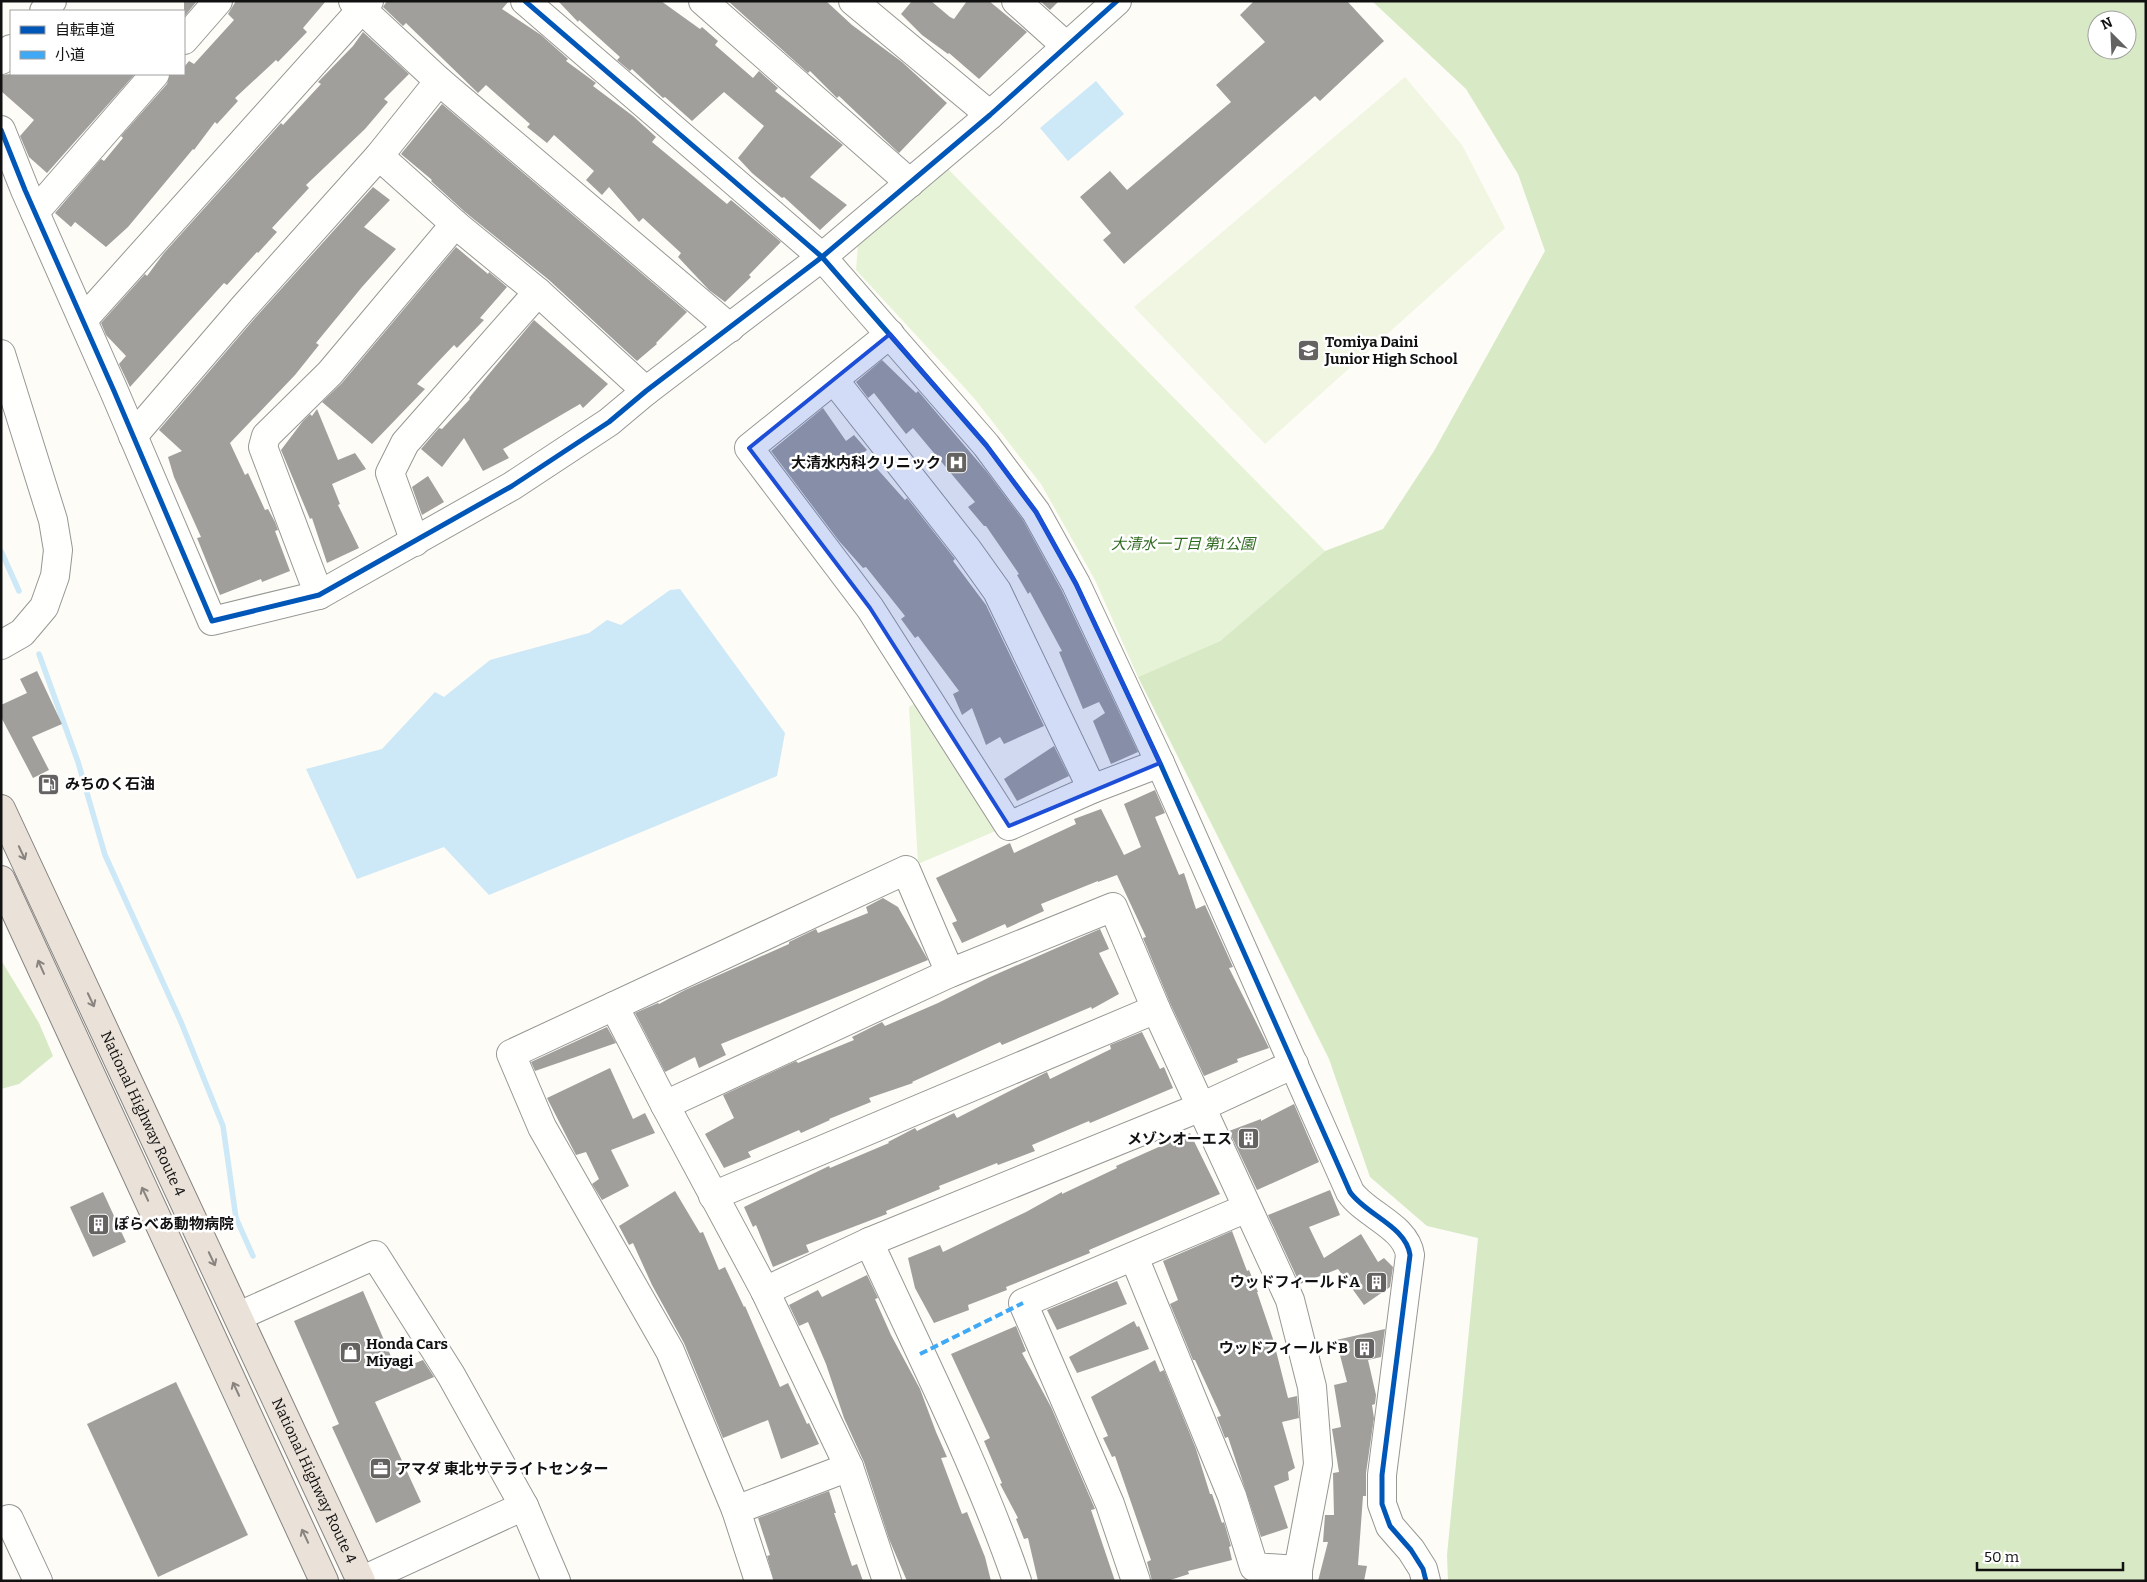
<svg xmlns="http://www.w3.org/2000/svg" width="2147" height="1582" viewBox="0 0 2147 1582" font-family="Bitter,'Noto Sans JP',serif">
	<style>
		.green { fill: #e7f3d7 }
		.forest { fill: #d8eac5; fill-rule: evenodd }
		.pitch { fill: #f0f6e1 }
		.water { fill: #cde8f7 }
		.lines { fill: none; stroke-linecap: round; stroke-linejoin: round }
		.stream { stroke: #cde8f7; stroke-width: 5.5 }
		.building { fill: #a19f9c }
		.minor-casing { stroke: #979795; stroke-width: 30 }
		.highway-casing { stroke: #858482; stroke-width: 30 }
		.minor { stroke: #fffffe; stroke-width: 28 }
		.highway { stroke: #eae1d8; stroke-width: 28 }
		.quiet { stroke: #3fa9f5; stroke-width: 4; stroke-dasharray: 8 4; stroke-linecap: butt }
		.cycleway-casing { stroke: #fff; stroke-width: 8 }
		.cycleway { stroke: #0057b8; stroke-width: 5 }
		.oneway { stroke: #88837e }
		.marked { fill: #1d4ed8; fill-opacity: 0.2; stroke: #1d4ed8; stroke-width: 4; stroke-linejoin: round }
		.labels { text-anchor: middle; stroke-width: 5; stroke-linejoin: round; paint-order: stroke }
		.poi-label { font-size: 15px; font-weight: bold; fill: #111; stroke: #fff; text-anchor: start }
		.park-label { font-size: 15px; font-style: italic; fill: #2f6b1f; stroke: #fff }
		.street-label { font-size: 15px; fill: #111; stroke: #fff }
	</style>
	<rect width="100%" height="100%" fill="#fdfcf7"/>
	<g class="green">
		<path d="M945,166L1325,551L1220,641L1138,677L1095,580L1041,484L974,398L856,270L858,244Z"/>
		<path d="M918,701L998,830L918,864L909,707Z"/>
	</g>
	<g class="forest">
		<path d="M1372,1H2146V1581H1448L1447,1555L1478,1238L1427,1226L1370,1177L1329,1059L1138,677L1220,641L1325,551L1383,529L1434,451L1545,251L1518,174L1466,89ZM2097,20H2127V50H2097Z"/>
		<path d="M1,960L39,1023L53,1056L19,1084L1,1089Z"/>
	</g>
	<path class="pitch" d="M1405,77L1462,145L1505,228L1265,444L1134,307Z"/>
	<g class="water">
		<path d="M1096,81L1124,114L1068,161L1040,128Z"/>
		<path d="M680,589L785,733L777,776L489,895L444,847L357,879L306,769L382,749L435,692L444,697L490,660L589,633L607,620L621,625L670,590Z"/>
	</g>
	<g class="lines">
		<g class="stream">
			<path d="M1,551L19,591"/>
			<path d="M39,654L78,762L105,855L181,1022L223,1126L236,1218L253,1256"/>
		</g>
	</g>
	<g class="building">
		<path d="M184,1H197L184,17Z"/>
		<path d="M236,1H326L303,28L307,32L278,62L276,60L235,98L238,101L217,124L215,122L194,150L193,149L128,227L106,247L75,222L71,227L55,213L101,159L104,161L123,138L121,136L167,84L170,74H184V67L189,61L194,64L234,20L228,14Z"/>
		<path d="M387,1H509L502,9L541,35L568,59L566,61L596,83L593,86L633,116L656,137L652,142L727,204L731,200L781,242L749,275L751,277L725,302L709,290L678,257L681,253L643,218L639,222L609,187L602,195L586,180L594,171L554,135L547,143L527,127L530,124L486,85L478,93L406,23L403,26L383,7Z"/>
		<path d="M558,1H661L700,29L702,27L718,41L715,45L753,78L759,71L778,88L775,91L843,145L810,177L847,205L820,230L784,197L782,198L752,173L738,158L764,126L724,92L692,121L665,97L663,98L632,69L630,71L617,60L620,57L579,20L578,22Z"/>
		<path d="M728,1H826L852,25L902,62L947,103L899,153L839,96L837,98L810,71L808,73Z"/>
		<path d="M912,1H931L950,17L954,19L967,1H989L1027,32L979,79L949,53L948,54L922,35L901,14Z"/>
		<path d="M1040,1H1059L1050,10Z"/>
		<path d="M1254,1H1347L1384,41L1320,101L1315,96L1124,264L1103,240L1111,233L1080,197L1110,171L1127,190L1231,102L1216,85L1265,42L1240,15Z"/>
		<path d="M363,32L409,74L384,99L388,102L365,129L306,185L309,188L272,228L277,232L258,253L257,252L227,285L224,283L130,387L119,364L126,356L106,335L101,323L145,274L147,276L164,253L281,123L283,125L321,84L318,82L353,46Z"/>
		<path d="M11,74H135L47,173L29,157L20,136L34,120L1,91V75Z"/>
		<path d="M442,104L687,312L656,343L657,344L637,361L549,280L465,212L431,181L432,180L401,154Z"/>
		<path d="M373,187L390,200L364,227L396,249L362,287L316,343L319,345L295,375L230,443L245,475L248,473L265,510L268,509L275,522L278,530L275,531L290,571L262,582L261,579L220,595L197,538L201,537L174,477L168,457L182,451L159,430L255,318Z"/>
		<path d="M456,247L488,274L489,272L507,287L480,318L484,320L457,348L454,345L417,384L425,389L372,444L322,402L342,383Z"/>
		<path d="M534,320L608,384L583,408L580,404L503,449L509,458L483,471L464,438L442,467L421,449L439,428L442,429L470,399L469,398Z"/>
		<path d="M882,360L916,393L918,391L987,472L1023,520L1062,591L1138,752L1111,764L1093,721L1105,713L1099,702L1083,709L1059,652L1062,651L1030,592L1028,594L1017,575L1019,574L986,526H984L968,507L975,502L913,428L906,434L874,393L868,398L856,382Z"/>
		<path d="M823,408L846,441L854,435L867,450L863,453L905,500L907,498L955,559L953,561L986,605L1044,726L1004,744L1000,737L986,745L972,708L962,715L953,694L959,691L918,636L915,638L901,619L905,616L866,567L863,568L839,541L771,451Z"/>
		<path d="M317,409L338,460L355,453L366,469L332,484L340,504L338,505L359,548L327,563L312,518L310,519L281,450L303,421L310,414L312,416Z"/>
		<path d="M428,476L444,502L422,515L412,487Z"/>
		<path d="M37,671L62,724L32,737L49,770L33,778L1,717V705L27,693L20,679Z"/>
		<path d="M1054,746L1069,776L1017,801L1004,779Z"/>
		<path d="M1155,790L1165,813L1155,817L1179,875L1184,873L1196,909L1205,905L1233,967L1229,968L1269,1048L1237,1059L1238,1062L1204,1076L1170,1003L1143,938L1146,937L1117,875L1098,882V881L1041,904L1044,911L1007,928L1005,924L962,943L952,923L957,921L936,878L1010,843L1014,853L1076,824L1074,819L1101,809L1124,855L1141,847L1124,804Z"/>
		<path d="M883,898L898,907L928,960L721,1044L726,1055L699,1068L695,1057L665,1072L635,1013L658,1003L659,1004L685,990L789,944V942L816,929L818,933L868,913L866,907Z"/>
		<path d="M1100,929L1109,949L1099,953L1119,994L1092,1009L1091,1007L1002,1045L1000,1042L912,1082L913,1083L869,1098L871,1102L829,1119L830,1120L801,1133L799,1130L748,1152L751,1157L724,1168L705,1134L734,1118L723,1095L796,1061L798,1063L854,1040L852,1037L882,1022L885,1026L938,1003L990,977Z"/>
		<path d="M607,1027L616,1043L535,1071L531,1062Z"/>
		<path d="M1142,1032L1160,1069L1164,1067L1173,1088L1090,1123L1089,1121L1032,1145L1035,1151L998,1165L997,1163L939,1186L940,1189L886,1211L887,1214L806,1245L809,1252L773,1267L756,1225L753,1227L744,1207L829,1166L830,1168L889,1143L888,1142L915,1128L917,1131L954,1113L957,1118L1047,1072L1050,1079L1111,1049L1110,1045Z"/>
		<path d="M610,1068L633,1119L645,1113L655,1133L611,1150L629,1186L602,1200L592,1184L599,1179L586,1152L576,1155L547,1098Z"/>
		<path d="M1294,1104L1319,1162L1257,1190L1229,1131L1261,1119V1121Z"/>
		<path d="M1190,1133L1220,1194L1089,1250L1090,1253L1006,1287L1007,1290L968,1305L969,1310L934,1323L915,1288L908,1258L940,1245L943,1252L1026,1212L1062,1192V1194L1117,1168L1116,1166Z"/>
		<path d="M1330,1190L1340,1215L1309,1227L1324,1258L1361,1234L1378,1262L1384,1258L1393,1267L1390,1287L1364,1305L1338,1269L1300,1284L1268,1215Z"/>
		<path d="M675,1191L700,1233L703,1232L719,1270L725,1267L744,1307L745,1306L780,1387L788,1383L807,1424L809,1423L819,1444L781,1459L768,1420L723,1438L684,1343L652,1285L633,1243L629,1245L619,1226Z"/>
		<path d="M103,1192L126,1242L93,1257L70,1207Z"/>
		<path d="M1232,1231L1247,1271L1249,1270L1258,1292H1257L1273,1339L1288,1398L1297,1396L1299,1418L1282,1422L1295,1468L1288,1472L1289,1480L1274,1486L1288,1528L1261,1537L1228,1437L1225,1438L1217,1417L1221,1416L1195,1360H1193L1170,1304L1178,1300L1163,1261Z"/>
		<path d="M867,1275L878,1298L875,1299L891,1335L920,1389L936,1432L947,1457L941,1458L962,1514L967,1512L985,1557L991,1581H907L889,1539L864,1462L844,1418L826,1364L808,1322L799,1326L789,1305L818,1290L822,1297Z"/>
		<path d="M1117,1281L1127,1304L1057,1330L1047,1310Z"/>
		<path d="M363,1291L393,1361L399,1358L403,1368L423,1360L434,1377L375,1402L421,1502L376,1523L332,1427L339,1424L294,1321Z"/>
		<path d="M1134,1321L1137,1327L1139,1326L1149,1349L1077,1373L1069,1357Z"/>
		<path d="M1016,1326L1026,1351L1022,1353L1051,1407L1095,1509L1091,1510L1115,1581H1038L1028,1538L1024,1539L1016,1519L1018,1518L1000,1484L1002,1483L984,1441L990,1438L951,1354Z"/>
		<path d="M1385,1329L1381,1357L1368,1360L1376,1395L1375,1404L1372,1405L1374,1418L1366,1473V1496H1363L1358,1565L1367,1566L1364,1581H1318L1328,1542H1323L1325,1515H1334L1333,1473L1339,1472L1332,1429L1341,1427L1334,1385L1347,1382L1336,1340Z"/>
		<path d="M1155,1360L1160,1372L1164,1370L1196,1449L1210,1494H1212L1222,1523L1224,1522L1231,1546L1229,1547L1232,1560L1188,1571L1189,1574L1167,1581H1152L1147,1562L1151,1560L1115,1456L1112,1457L1103,1438L1108,1436L1091,1397Z"/>
		<path d="M176,1382L248,1535L158,1577L87,1424Z"/>
		<path d="M829,1491L836,1513H834L852,1566L857,1564L863,1581H774L767,1556L770,1555L758,1518Z"/>
	</g>
	<g class="lines">
		<defs>
			<g id="minor">
				<path d="M353,1L439,81L730,328"/>
				<path d="M525,1L822,257L986,445L1036,512L1076,584L1160,763L1350,1192C1366,1215 1406,1226 1410,1255L1382,1475V1504L1390,1526L1411,1550L1423,1569L1426,1581"/>
				<path d="M703,1L910,183"/>
				<path d="M853,1L990,115"/>
				<path d="M1016,1L1065,45"/>
				<path d="M44,11L52,1"/>
				<path d="M184,40L218,1"/>
				<path d="M1,60L11,49"/>
				<path d="M439,81L379,156L455,224L538,292L646,391"/>
				<path d="M1,130L25,190L114,391L212,621L319,595L512,486L609,422L646,391L822,257L990,115L1117,1"/>
				<path d="M35,212L155,74"/>
				<path d="M83,320L369,1"/>
				<path d="M890,334L749,448L870,608L1009,826L1092,789L1160,763"/>
				<path d="M1,354L53,520L58,550L55,576L44,607L22,633L1,645"/>
				<path d="M834,380L967,549L997,591L1092,789"/>
				<path d="M133,436L243,308L379,156"/>
				<path d="M415,542L390,473L405,443L538,292"/>
				<path d="M319,595L263,447L266,436L330,373L455,224"/>
				<path d="M614,1006L665,1105L765,1291L849,1467L887,1581"/>
				<path d="M665,1105L950,973L1113,907L1156,1009L1290,1300L1312,1387L1318,1464L1298,1570V1581"/>
				<path d="M713,1196L1156,1009"/>
				<path d="M869,1242C920,1354 977,1465 1017,1581"/>
				<path d="M1134,1257L1232,1496L1254,1567L1298,1570"/>
				<path d="M765,1291L869,1242L1201,1107L1294,1064"/>
				<path d="M239,1316L375,1255L451,1375L524,1506L361,1581"/>
				<path d="M524,1506L556,1581"/>
				<path d="M736,1510L849,1467"/>
				<path d="M1,1523L9,1519L38,1581"/>
				<path d="M759,1581L736,1510L670,1351L542,1127L511,1054L906,870L950,973"/>
				<path d="M1136,1581L1110,1504L1023,1303L1247,1208"/>
			</g>
			<g id="highway">
				<path id="s1" d="M1,809L361,1581"/>
				<path d="M1,880L324,1581"/>
			</g>
		</defs>
		<use href="#minor" class="minor-casing"/>
		<use href="#highway" class="highway-casing"/>
		<use href="#minor" class="minor"/>
		<use href="#highway" class="highway"/>
		<path class="quiet" d="M920,1354L1023,1303"/>
		<defs>
			<g id="cycleway">
				<path d="M525,1L822,257L986,445L1036,512L1076,584L1160,763L1350,1192C1366,1215 1406,1226 1410,1255L1382,1475V1504L1390,1526L1411,1550L1423,1569L1426,1581"/>
				<path d="M1,130L25,190L114,391L212,621L319,595L512,486L609,422L646,391L822,257L990,115L1117,1"/>
			</g>
		</defs>
		<use href="#cycleway" class="cycleway-casing"/>
		<use href="#cycleway" class="cycleway"/>
	</g>
	<defs><path id="oneway-shaft" d="M-6 0H5M1.5-3L5.5 0L1.5 3" fill="none" stroke-width="1.6" stroke-linecap="round" stroke-linejoin="round" transform="scale(1.25)"/></defs>
	<g class="oneway">
		<use href="#oneway-shaft" transform="translate(22 853) rotate(65)"/>
		<use href="#oneway-shaft" transform="translate(41 967) rotate(-114)"/>
		<use href="#oneway-shaft" transform="translate(91 1000) rotate(65)"/>
		<use href="#oneway-shaft" transform="translate(145 1194) rotate(-115)"/>
		<use href="#oneway-shaft" transform="translate(212 1259) rotate(65)"/>
		<use href="#oneway-shaft" transform="translate(236 1389) rotate(-115)"/>
		<use href="#oneway-shaft" transform="translate(305 1536) rotate(-115)"/>
	</g>
	<path class="marked" d="M890,334L986,445L1036,512L1076,584L1160,763L1009,826L870,608L749,448Z"/>
	<defs>
		<symbol id="school-square" viewBox="-11 -11 22 22"><rect x="-9" y="-9" width="18" height="18" rx="4" fill="#646362" stroke="#fff"/><path d="M0-5L7-2L0 1L-7-2ZM-4 1L0 2.5L4 1V4Q0 6-4 4Z" fill="#fff"/></symbol>
		<symbol id="hospital-square" viewBox="-11 -11 22 22"><rect x="-9" y="-9" width="18" height="18" rx="4" fill="#646362" stroke="#fff"/><path d="M-5-5h3v3.5h4V-5h3V5h-3V1.5h-4V5h-3Z" fill="#fff"/></symbol>
		<symbol id="fuel-square" viewBox="-11 -11 22 22"><rect x="-9" y="-9" width="18" height="18" rx="4" fill="#646362" stroke="#fff"/><path d="M-5.5-6h7V0h2V4h1.3V-2.5L3-4.5l.8-.8L6-3V5H2.5V1h-1V6h-7ZM-4.2-4.7v3.2H.2V-4.7Z" fill="#fff"/></symbol>
		<symbol id="building-square" viewBox="-11 -11 22 22"><rect x="-9" y="-9" width="18" height="18" rx="4" fill="#646362" stroke="#fff"/><path d="M-4-6H4V6H1V3H-1V6H-4ZM-2.5-4.3h1.7v1.8h-1.7ZM.8-4.3h1.7v1.8H.8ZM-2.5-1h1.7V.8h-1.7ZM.8-1h1.7V.8H.8Z" fill="#fff"/></symbol>
		<symbol id="shop-square" viewBox="-11 -11 22 22"><rect x="-9" y="-9" width="18" height="18" rx="4" fill="#646362" stroke="#fff"/><path d="M-5-2.5h2.3a2.7 3.5 0 0 1 5.4 0H5L5.5 6h-11ZM-1.5-2.5h3a1.5 2.3 0 0 0-3 0Z" fill="#fff"/></symbol>
		<symbol id="office-square" viewBox="-11 -11 22 22"><rect x="-9" y="-9" width="18" height="18" rx="4" fill="#646362" stroke="#fff"/><path d="M-6-3h4V-5.5h4V-3h4V5H-6ZM-1-4.5V-3h2v-1.5ZM-6 0V1H6V0Z" fill="#fff"/></symbol>
	</defs>
	<g fill-rule="evenodd">
		<use href="#school-square" x="1296" y="338" width="25" height="25"/>
		<use href="#hospital-square" x="944" y="450" width="25" height="25"/>
		<use href="#fuel-square" x="36" y="772" width="25" height="25"/>
		<use href="#building-square" x="1236" y="1126" width="25" height="25"/>
		<use href="#building-square" x="86" y="1212" width="25" height="25"/>
		<use href="#building-square" x="1364" y="1270" width="25" height="25"/>
		<use href="#building-square" x="1352" y="1336" width="25" height="25"/>
		<use href="#shop-square" x="338" y="1340" width="25" height="25"/>
		<use href="#office-square" x="368" y="1456" width="25" height="25"/>
	</g>
	<g class="labels">
		<g class="poi-label">
			<text x="1325" y="347">Tomiya Daini<tspan x="1325" dy="17">Junior High School</tspan></text>
			<text x="941" y="468" text-anchor="end">大清水内科クリニック</text>
			<text x="65" y="789">みちのく石油</text>
			<text x="1232" y="1144" text-anchor="end">メゾンオーエス</text>
			<text x="114" y="1229">ぽらべあ動物病院</text>
			<text x="1360" y="1287" text-anchor="end">ウッドフィールドA</text>
			<text x="366" y="1349">Honda Cars<tspan x="366" dy="17">Miyagi</tspan></text>
			<text x="1348" y="1353" text-anchor="end">ウッドフィールドB</text>
			<text x="396" y="1474">アマダ 東北サテライトセンター</text>
		</g>
		<g class="park-label">
			<text x="1183" y="549">大清水一丁目 第1公園</text>
		</g>
		<g class="street-label">
			<text dy="5" stroke="none"><textPath href="#s1" startOffset="336">National Highway Route 4</textPath></text>
			<text dy="5" stroke="none"><textPath href="#s1" startOffset="741">National Highway Route 4</textPath></text>
		</g>
	</g>
	<rect width="2147" height="1582" fill="none" stroke="#111111" stroke-width="5"/>
	<rect x="10" y="10" width="175" height="65" fill="#ffffff" stroke="#a0a0a0"/>
	<rect x="20" y="26" width="25" height="8" fill="#0057b8" stroke="#a0a0a0"/>
	<text x="55" y="35" font-size="15" fill="#111111">自転車道</text>
	<rect x="20" y="51" width="25" height="8" fill="#3fa9f5" stroke="#a0a0a0"/>
	<text x="55" y="60" font-size="15" fill="#111111">小道</text>
	<g transform="translate(2112 35) rotate(336)"><circle r="24" fill="#ffffff" stroke="#a0a0a0"/>
	<path d="M0-4L9 19L0 12L-9 19Z" fill="#646362"/>
	<text y="-8" font-size="14" font-weight="bold" text-anchor="middle" fill="#111111">N</text>
	</g>
	<path d="M1977 1562v8h146v-8" fill="none" stroke="#111111" stroke-width="2.5"/>
	<text x="1984" y="1562" font-size="15" fill="#111111" stroke="#ffffff" stroke-width="4" paint-order="stroke">50 m</text>
</svg>
